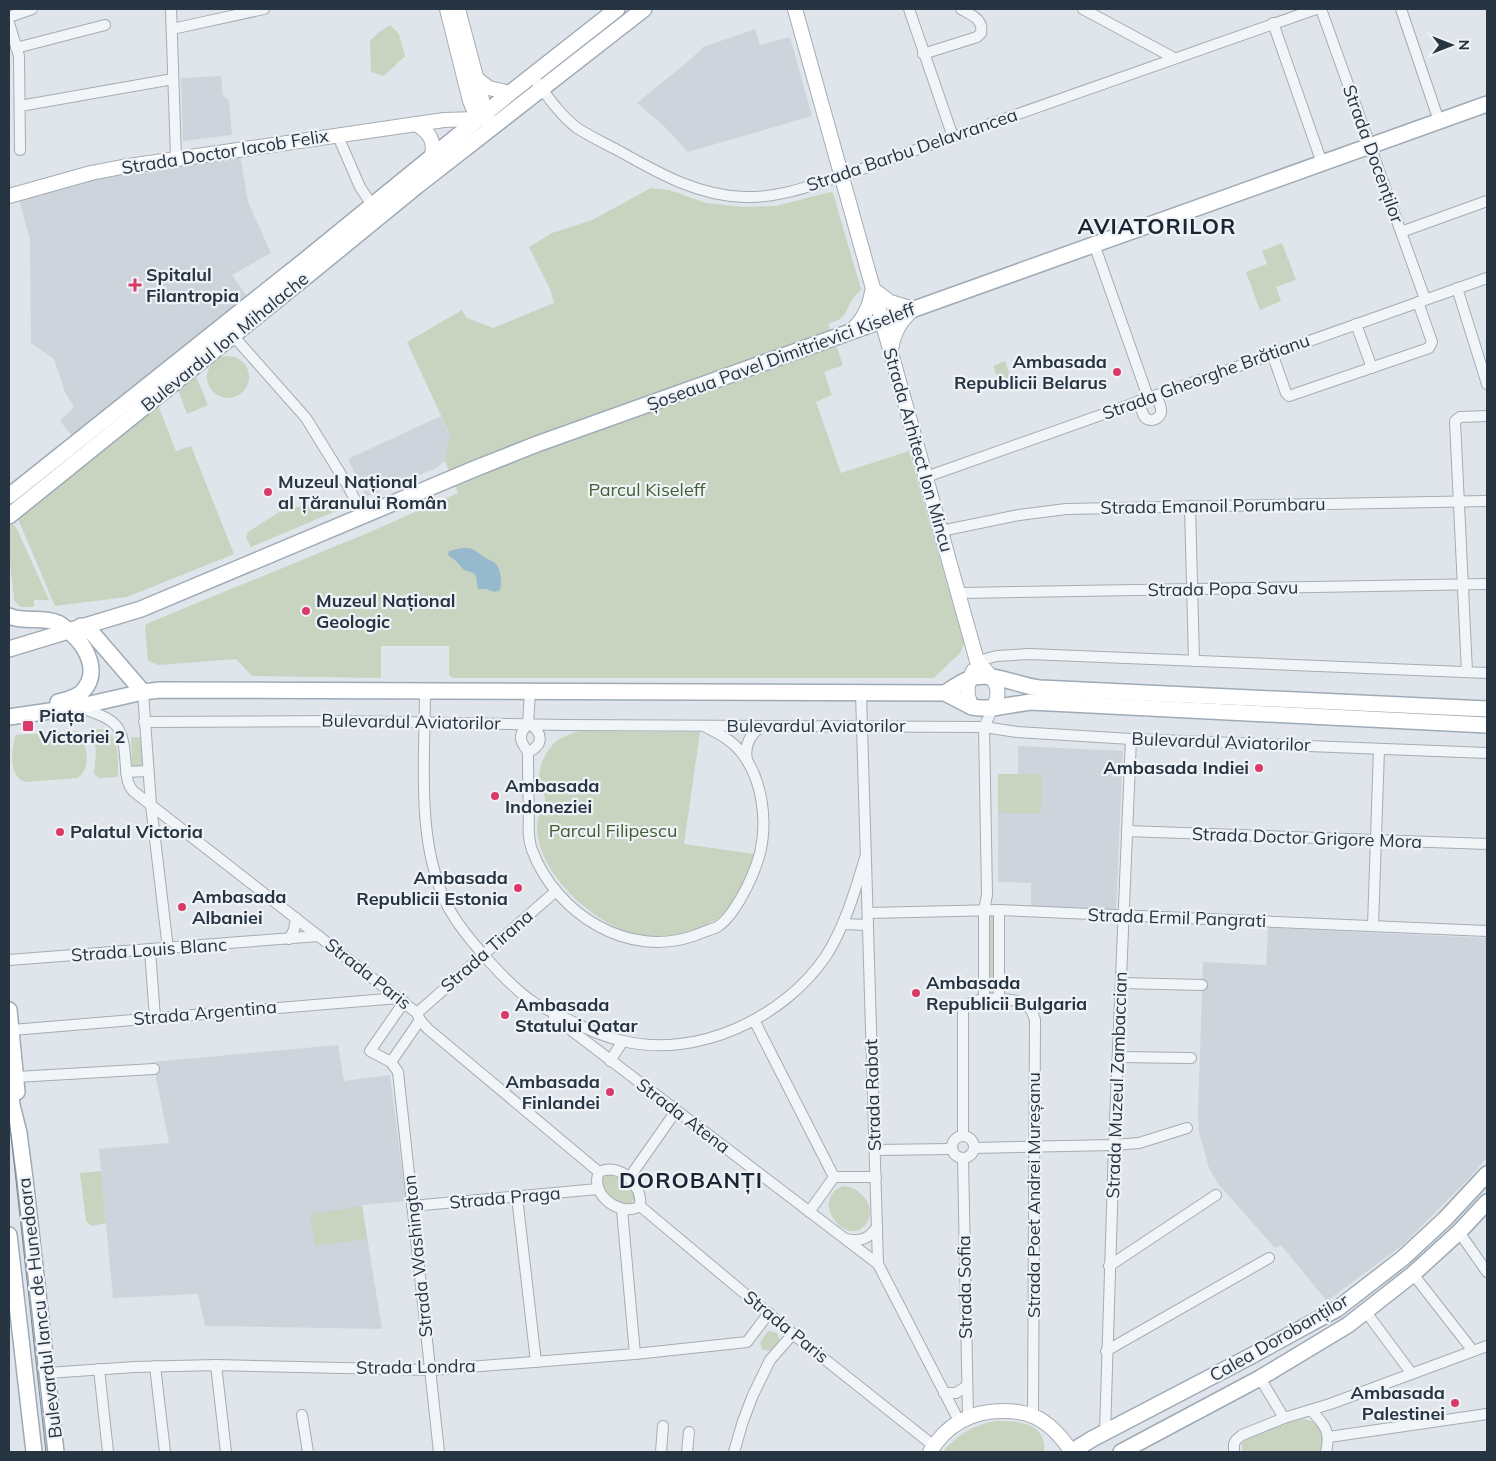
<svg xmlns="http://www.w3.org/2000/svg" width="1496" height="1461" viewBox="0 0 1496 1461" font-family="Mulish,sans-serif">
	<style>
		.built { fill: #cdd4dc }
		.green { fill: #c8d4c0 }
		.water { fill: #97b9cd }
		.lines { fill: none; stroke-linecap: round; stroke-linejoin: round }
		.street-casing { stroke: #a4adb4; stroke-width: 12 }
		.secondary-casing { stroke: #a4adb4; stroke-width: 16 }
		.primary-casing { stroke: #9eabb6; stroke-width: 18 }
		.street { stroke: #f2f5f8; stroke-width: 10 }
		.secondary { stroke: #fff; stroke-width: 14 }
		.primary { stroke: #fff; stroke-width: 15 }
		.tram { stroke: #778695; stroke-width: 1 }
		.poi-dot { fill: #d93a68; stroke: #eff3f7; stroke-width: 2 }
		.labels { text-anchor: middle; stroke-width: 4.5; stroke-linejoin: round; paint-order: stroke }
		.street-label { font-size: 18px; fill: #273542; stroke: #eff3f7 }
		.poi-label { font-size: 18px; font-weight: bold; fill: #273542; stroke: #eff3f7; text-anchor: start }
		.park-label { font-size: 18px; fill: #415f33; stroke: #eff3f7 }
		.district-label { font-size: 22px; font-weight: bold; letter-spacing: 1px; fill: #192533; stroke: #eff3f7 }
	</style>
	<rect width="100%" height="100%" fill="#dfe5ea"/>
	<g class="built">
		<path d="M755,29L760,45L790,37L812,116L688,152L663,125L637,103L692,58L703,47Z"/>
		<path d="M221,76L223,95L229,101L232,135L183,141L181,78Z"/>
		<path d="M240,154L248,202L271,253L232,275L247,296L72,436L60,421L74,407L65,392L54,359L31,343L30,240L19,199L93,177Z"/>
		<path d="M441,416L450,436L445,461L436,468L366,497L348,459Z"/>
		<path d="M1018,746L1123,751L1116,909L1031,907V883L998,882V774H1018Z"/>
		<path d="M1268,928L1487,938V1157L1473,1174L1404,1244L1327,1301L1281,1245L1275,1248L1219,1185L1209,1168L1199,1132L1198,1112L1203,962L1266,965Z"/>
		<path d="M338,1045L344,1081L390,1075L406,1201L362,1205L382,1329L205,1326L198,1294L113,1298L99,1149L169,1143L153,1062Z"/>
	</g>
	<g class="green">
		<path d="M390,25L399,34L405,56L384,76L371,72L370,41L379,32Z"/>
		<path d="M651,188L669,190L706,203L743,207L776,206L830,192L833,193L861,289L851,301L845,314L840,319L828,324L843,365L824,372L832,395L816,402L841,473L909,451L964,643L961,652L934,678H453L449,675V646H381V678L252,676L236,659L159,665L148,661L145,629L146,624L370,532L458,493L445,461L450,435L407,342L462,310L467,318L493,328L554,303L550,289L529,247L552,233L592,220Z"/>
		<path d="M1282,243L1296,280L1276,287L1281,301L1260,310L1246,272L1267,264L1262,251Z"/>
		<circle cx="228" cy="377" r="21"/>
		<path d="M1005,361L1012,381L1000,385L993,366Z"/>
		<path d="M196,376L208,405L187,414L178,390Z"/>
		<path d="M158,405L176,451L191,446L234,554L127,597L55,606L18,519Z"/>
		<path d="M328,499L334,502H338L346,507L251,547L246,538L248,532L279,512Z"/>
		<path d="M11,525H14L17,529L49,600H34V607H21L15,602L14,599L9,554V526Z"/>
		<path d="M103,729C120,735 118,760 118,775L117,777L99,778L94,774L96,750L90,731L91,730Z"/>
		<path d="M79,731C86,743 93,769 77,778L26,782C8,778 11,748 16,735Z"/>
		<path d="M579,731L700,732L684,844L754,854C748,872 741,899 727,912C707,929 663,942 637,935C597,925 546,881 538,838C537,833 536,825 538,819C541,809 545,812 545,798C544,793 541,789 540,784C536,770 546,749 558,740C564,736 572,734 579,731Z"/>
		<path d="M131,737H142L145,767L132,768Z"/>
		<path d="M998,774H1042L1041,813H998Z"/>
		<path d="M991,915L994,918L995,993L991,996L988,993V918Z"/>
		<path d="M101,1171L106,1223L91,1226L86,1221L80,1173Z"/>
		<path d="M609,1175C616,1175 621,1179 626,1183C655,1206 606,1216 602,1179L604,1177Z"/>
		<path d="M844,1186C861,1187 878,1208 866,1224C847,1250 807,1198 844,1186Z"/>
		<path d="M362,1206L367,1239L315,1246L310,1214Z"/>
		<path d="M768,1331L777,1333L780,1341L772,1351L762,1350L760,1342Z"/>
		<path d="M1303,1419C1325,1422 1323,1433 1324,1452H1242V1444L1247,1437L1295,1421Z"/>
		<path d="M995,1421C1017,1421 1047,1422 1044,1452H943C956,1435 974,1425 995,1421Z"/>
	</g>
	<path class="water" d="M462,548C473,547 476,552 484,557C488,560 492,560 495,563C501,568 502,583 500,590L495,592L486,589H478L476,576L473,573L464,570L456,561L448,555L449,551Z"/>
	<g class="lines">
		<defs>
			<g id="street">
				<path d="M171,9L176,158"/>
				<path d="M909,9L953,137"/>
				<path d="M1083,9L1174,58"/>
				<path d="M1321,9L1425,299"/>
				<path d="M1401,9L1439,121"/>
				<path d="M9,17L32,9"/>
				<path d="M9,23L19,56L20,150"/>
				<path d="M1273,23L1322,163"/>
				<path d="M172,29L264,9"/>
				<path d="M16,48L105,25"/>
				<path d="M923,54L977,37L981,33C984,19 971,15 961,9"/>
				<path d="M532,76C546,94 559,114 577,128C591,137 606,144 621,152C660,174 699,196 745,197C778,198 811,186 842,176L1316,9"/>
				<path d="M20,106L173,79"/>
				<path d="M337,134L360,187L372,205"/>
				<path d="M1401,232L1487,201"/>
				<path d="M1094,244L1148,397"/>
				<path d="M1457,288L1487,384"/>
				<path d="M1356,324L1372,368"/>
				<path d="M229,331L306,418L348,486L363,516"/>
				<path d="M1272,353L1286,393L1289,396L1429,348L1432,342L1418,302"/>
				<path d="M1138,401C1140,406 1142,412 1144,416C1149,424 1162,419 1161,410C1161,405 1157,399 1156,395"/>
				<path d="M926,477L1487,278"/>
				<path d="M1190,506L1194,661"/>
				<path d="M941,531L1019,515L1066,509L1487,501"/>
				<path d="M958,593L1487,584"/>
				<path d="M977,661L997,656L1029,654L1487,673"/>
				<path d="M1467,672L1455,421L1460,417L1487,416"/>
				<path d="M425,691C425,759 416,837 445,901C459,931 509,987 536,1004C544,1008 553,1012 561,1016C581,1026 601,1036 623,1041C697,1059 784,1018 826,956C845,926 855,891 865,858"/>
				<path d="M530,691L528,724C518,735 519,740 528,752C528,771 528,790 529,809C529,822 527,837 532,850C556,914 629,960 696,935C702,932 711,930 717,927C728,920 735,908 741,898C749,884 756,868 760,853C768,820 762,778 741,752C731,739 717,733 704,726"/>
				<path d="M143,692L151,805L168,949"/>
				<path d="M861,693L878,1264"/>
				<path d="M78,707C120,721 123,724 126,768C127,777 127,784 133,791L417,1013L420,1020L428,1029L599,1172"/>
				<path d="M144,722L342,721L565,725L984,727L1017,732L1131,739L1487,753"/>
				<path d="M528,752C544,745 543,732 529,724"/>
				<path d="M747,760C744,745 750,734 762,726"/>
				<path d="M126,772L148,771"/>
				<path d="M1127,831L1487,844"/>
				<path d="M999,910V999"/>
				<path d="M868,913L999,910L1487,931"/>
				<path d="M843,924L868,925"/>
				<path d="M1373,926L1379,749"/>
				<path d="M289,939L294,930L296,918"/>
				<path d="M150,950L155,1018"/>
				<path d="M9,960L319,936"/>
				<path d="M1121,983L1202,985"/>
				<path d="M984,999V910L987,895L984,727L993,708"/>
				<path d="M404,1002L370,1051L391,1062L398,1072L439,1452"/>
				<path d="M417,1013L556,891"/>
				<path d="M554,1017L878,1264L959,1421"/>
				<path d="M754,1020L834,1177"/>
				<path d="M12,1030L399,998"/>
				<path d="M1118,1057L1191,1058"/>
				<path d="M610,1061L623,1041"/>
				<path d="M391,1062L420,1020"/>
				<path d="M16,1077L154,1069"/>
				<path d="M963,1136V1014C963,1012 964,1009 966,1007C976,995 1016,997 1027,1006C1032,1009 1033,1014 1035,1020L1033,1416"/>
				<circle cx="963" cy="1147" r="11"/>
				<path d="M974,1148L1114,1145L1139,1143L1187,1128"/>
				<path d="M875,1150L952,1149"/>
				<path d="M963,1158L968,1417"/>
				<path d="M599,1172C589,1194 620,1218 640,1206"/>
				<path d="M599,1172C620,1162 643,1185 640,1206"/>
				<path d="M629,1178L676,1111"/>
				<path d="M517,1197L536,1362"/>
				<path d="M412,1206L598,1189"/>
				<path d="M640,1206L793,1334L934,1446"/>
				<path d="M622,1210L635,1354"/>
				<path d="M809,1212L834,1177H876"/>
				<path d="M1459,1232L1487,1272"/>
				<path d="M846,1239C860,1242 869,1239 877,1227"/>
				<path d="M1109,1266L1216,1195"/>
				<path d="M1413,1274L1473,1351"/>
				<path d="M1366,1312L1412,1374"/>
				<path d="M1106,1351L1269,1258"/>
				<path d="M216,1365L226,1452"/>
				<path d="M155,1366L165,1452"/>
				<path d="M99,1369L108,1452"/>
				<path d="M47,1373L135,1367L216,1365L430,1370L635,1354L747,1342L769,1313"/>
				<path d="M1260,1378L1284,1418"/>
				<path d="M944,1393H956L967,1386"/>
				<path d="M1311,1410C1325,1425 1331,1432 1326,1452"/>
				<path d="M302,1415L308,1452"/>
				<path d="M1105,1432L1114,1145L1131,739"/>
				<path d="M1329,1437L1487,1414"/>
				<path d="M661,1452L663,1426"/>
				<path d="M687,1452L689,1432"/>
				<path d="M734,1452L743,1421L753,1395L770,1360L793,1334"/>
				<path d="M1234,1452V1444L1236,1440L1242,1435L1284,1418L1330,1404L1487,1346"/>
			</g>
			<g id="secondary">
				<path d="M447,9L470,101L478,119H485"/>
				<path d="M458,9L488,122"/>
				<path d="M795,9L977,661C991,677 1005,686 993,708"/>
				<path d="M477,79L489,88L510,93"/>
				<path d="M416,124C429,132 435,140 432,156"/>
				<path d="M9,196L91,173L122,167L444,120L478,119"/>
				<path d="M873,289L890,302L914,309"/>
				<path d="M850,332C863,320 869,309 872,292"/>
				<path d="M891,349C894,331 901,320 914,309"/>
				<path d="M972,707C965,693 967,685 973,671"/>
				<path d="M930,1452C946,1425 971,1411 1003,1411C1013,1411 1024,1412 1033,1416C1050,1423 1062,1438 1072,1452"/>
			</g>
			<g id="primary">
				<path d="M9,496L305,260L510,93L617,9"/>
				<path d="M9,516L313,271L417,186L644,9"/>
				<path d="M9,616C24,623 42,616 58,623C64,626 68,630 73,635C88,649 100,674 82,692C76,698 66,700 58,702"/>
				<path d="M81,626L93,634L143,692"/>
				<path d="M9,649L141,609L474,469L537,444L1487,104"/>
				<path d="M945,693C953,688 961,682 969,679C990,670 1018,686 1040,688L1487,709"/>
				<path d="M9,717L77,707L143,692L160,690L945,693L972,707L980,708H993L1030,702L1051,703L1487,725"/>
				<path d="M9,1010L17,1092"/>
				<path d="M9,1081L12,1105L19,1133L25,1179L56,1452"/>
				<path d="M9,1235L34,1452"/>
				<path d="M1071,1452L1092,1439L1251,1356L1337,1309L1403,1258L1445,1219L1487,1174"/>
				<path d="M1121,1452L1260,1378L1348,1325L1413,1274L1459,1232L1487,1202"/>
			</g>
		</defs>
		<use href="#street" class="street-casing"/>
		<use href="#secondary" class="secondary-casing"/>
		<use href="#primary" class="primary-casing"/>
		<use href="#street" class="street"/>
		<use href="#secondary" class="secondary"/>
		<use href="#primary" class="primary"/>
		<path class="tram" d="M9,1117L46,1452"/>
	</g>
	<g class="poi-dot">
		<path d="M132.5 277.5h5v5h5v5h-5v5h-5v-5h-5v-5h5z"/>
		<circle cx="1117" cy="372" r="5"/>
		<circle cx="268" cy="492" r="5"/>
		<circle cx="306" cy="611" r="5"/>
		<rect x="22" y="720" width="12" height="12" rx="2.5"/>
		<circle cx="1259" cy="768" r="5"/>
		<circle cx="495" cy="796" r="5"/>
		<circle cx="60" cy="832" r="5"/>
		<circle cx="518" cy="888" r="5"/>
		<circle cx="182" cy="907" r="5"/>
		<circle cx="916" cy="993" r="5"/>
		<circle cx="505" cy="1015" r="5"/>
		<circle cx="610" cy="1092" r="5"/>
		<circle cx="1455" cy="1403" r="5"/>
	</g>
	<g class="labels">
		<g class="street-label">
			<text transform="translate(912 150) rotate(-19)" y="6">Strada Barbu Delavrancea</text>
			<text transform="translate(225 152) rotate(-9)" y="6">Strada Doctor Iacob Felix</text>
			<text transform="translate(1373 154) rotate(70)" y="6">Strada Docenților</text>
			<text transform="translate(225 342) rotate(-39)" y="6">Bulevardul Ion Mihalache</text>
			<text transform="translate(781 357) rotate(-20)" y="6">Șoseaua Pavel Dimitrievici Kiseleff</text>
			<text transform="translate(1206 377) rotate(-20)" y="6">Strada Gheorghe Brătianu</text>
			<text transform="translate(918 450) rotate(74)" y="6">Strada Arhitect Ion Mincu</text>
			<text transform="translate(1213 506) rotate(-1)" y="6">Strada Emanoil Porumbaru</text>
			<text transform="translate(1223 589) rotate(-1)" y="6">Strada Popa Savu</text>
			<text transform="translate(411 722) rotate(1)" y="6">Bulevardul Aviatorilor</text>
			<text x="816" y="732">Bulevardul Aviatorilor</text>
			<text transform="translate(1221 742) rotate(2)" y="6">Bulevardul Aviatorilor</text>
			<text transform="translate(1307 838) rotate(2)" y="6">Strada Doctor Grigore Mora</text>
			<text transform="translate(1177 918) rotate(2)" y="6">Strada Ermil Pangrati</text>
			<text transform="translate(149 950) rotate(-4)" y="6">Strada Louis Blanc</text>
			<text transform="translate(487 951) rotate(-41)" y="6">Strada Tirana</text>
			<text transform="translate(368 974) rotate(38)" y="6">Strada Paris</text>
			<text transform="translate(205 1013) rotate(-5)" y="6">Strada Argentina</text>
			<text transform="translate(1117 1085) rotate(-88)" y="6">Strada Muzeul Zambaccian</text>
			<text transform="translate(873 1095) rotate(-92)" y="6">Strada Rabat</text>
			<text transform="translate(683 1116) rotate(37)" y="6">Strada Atena</text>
			<text transform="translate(1034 1195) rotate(-90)" y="6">Strada Poet Andrei Mureșanu</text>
			<text transform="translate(505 1198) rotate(-5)" y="6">Strada Praga</text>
			<text transform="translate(418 1256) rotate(-96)" y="6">Strada Washington</text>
			<text transform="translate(965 1287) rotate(-91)" y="6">Strada Sofia</text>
			<text transform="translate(40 1308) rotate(-97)" y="6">Bulevardul Iancu de Hunedoara</text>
			<text transform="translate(786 1327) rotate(39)" y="6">Strada Paris</text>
			<text transform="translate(1279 1338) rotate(-30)" y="6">Calea Dorobanților</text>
			<text transform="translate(416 1367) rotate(-1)" y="6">Strada Londra</text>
		</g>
		<g class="poi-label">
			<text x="146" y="281">Spitalul<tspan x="146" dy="21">Filantropia</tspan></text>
			<text x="1107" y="368" text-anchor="end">Ambasada<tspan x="1107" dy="21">Republicii Belarus</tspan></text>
			<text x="278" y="488">Muzeul Național<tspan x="278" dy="21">al Țăranului Român</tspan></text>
			<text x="316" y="607">Muzeul Național<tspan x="316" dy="21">Geologic</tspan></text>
			<text x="39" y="722">Piața<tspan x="39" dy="21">Victoriei 2</tspan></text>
			<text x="1249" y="774" text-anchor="end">Ambasada Indiei</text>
			<text x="505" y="792">Ambasada<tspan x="505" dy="21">Indoneziei</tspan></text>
			<text x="70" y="838">Palatul Victoria</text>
			<text x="508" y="884" text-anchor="end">Ambasada<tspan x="508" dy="21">Republicii Estonia</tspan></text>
			<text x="192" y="903">Ambasada<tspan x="192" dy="21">Albaniei</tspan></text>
			<text x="926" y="989">Ambasada<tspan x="926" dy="21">Republicii Bulgaria</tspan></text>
			<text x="515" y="1011">Ambasada<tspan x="515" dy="21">Statului Qatar</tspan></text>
			<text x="600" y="1088" text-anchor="end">Ambasada<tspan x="600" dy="21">Finlandei</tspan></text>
			<text x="1445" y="1399" text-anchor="end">Ambasada<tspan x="1445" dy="21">Palestinei</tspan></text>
		</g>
		<g class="park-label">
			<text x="647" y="496">Parcul Kiseleff</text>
			<text x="613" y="837">Parcul Filipescu</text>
		</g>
		<g class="district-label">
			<text x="1157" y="234">AVIATORILOR</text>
			<text x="691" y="1188">DOROBANȚI</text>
		</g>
	</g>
	<rect width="1496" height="1461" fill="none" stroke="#273542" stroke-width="20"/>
	<g transform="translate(1451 45) rotate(90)" stroke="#eff3f7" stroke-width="4" paint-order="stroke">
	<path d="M0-4L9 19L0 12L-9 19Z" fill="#273542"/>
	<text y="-8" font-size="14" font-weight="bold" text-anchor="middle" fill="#273542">N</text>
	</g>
</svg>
